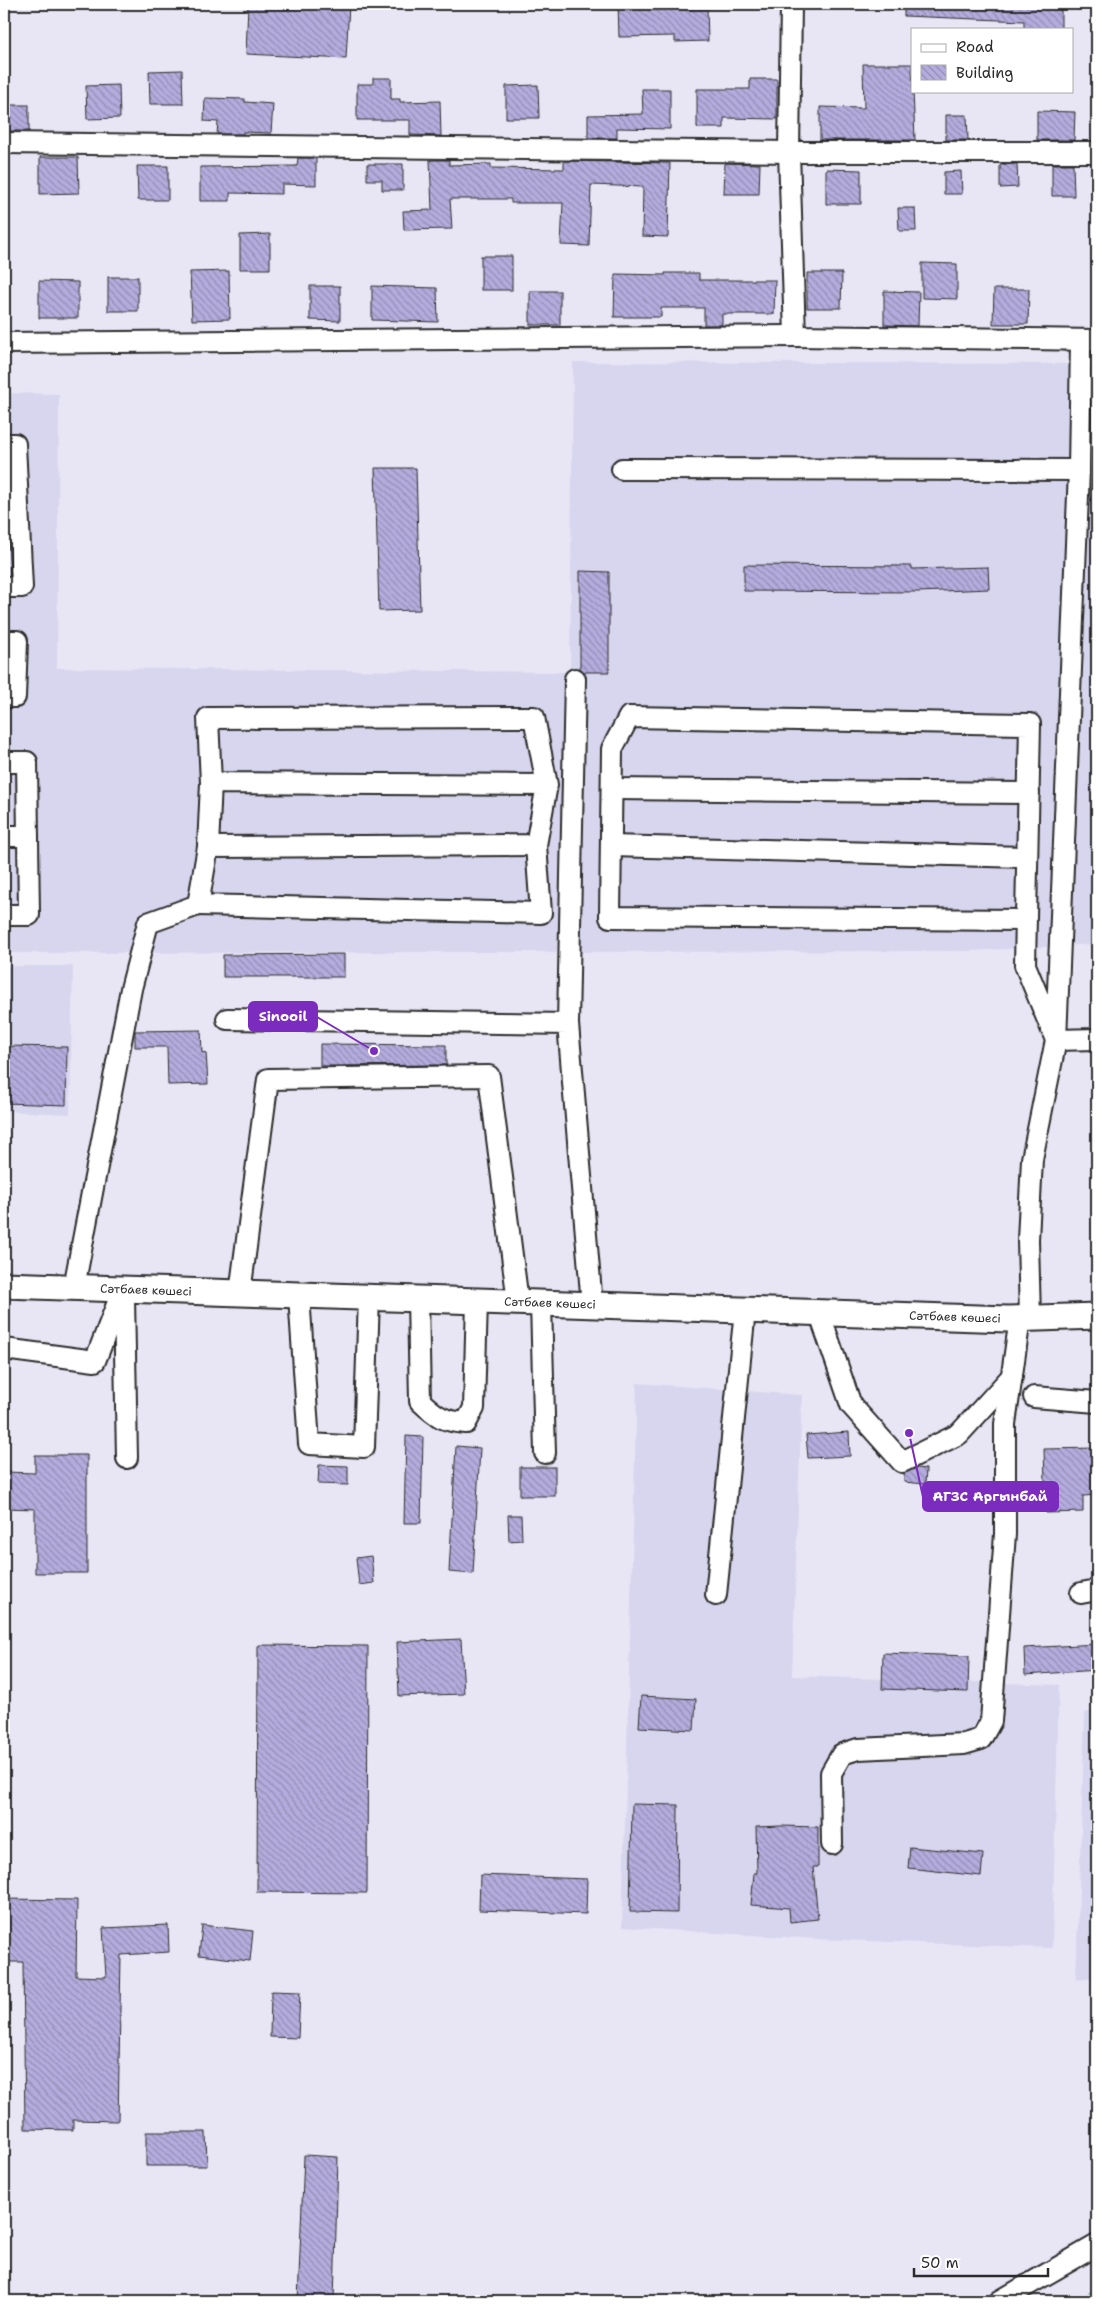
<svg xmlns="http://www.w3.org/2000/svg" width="1101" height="2305" viewBox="0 0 1101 2305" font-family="'Shantell Sans',sans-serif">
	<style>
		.built { fill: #d8d5ee }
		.cemetery { fill: url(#cemetery-stones); stroke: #64876e }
		.building { fill: url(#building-back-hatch); stroke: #2b2b2b }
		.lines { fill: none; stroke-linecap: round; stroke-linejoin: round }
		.minor-casing { stroke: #2b2b2b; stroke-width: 24 }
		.major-casing { stroke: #2b2b2b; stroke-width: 29 }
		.minor { stroke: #fff; stroke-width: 20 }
		.major { stroke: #fff; stroke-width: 25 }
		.labels { text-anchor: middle; stroke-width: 4; stroke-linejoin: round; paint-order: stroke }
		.street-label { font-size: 12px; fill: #2b2b2b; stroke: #fff }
		.leader { fill: none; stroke: #7b2cbf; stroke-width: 2 }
		.callout-dot { fill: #7b2cbf; stroke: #fff; stroke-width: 2 }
		.callout { fill: #7b2cbf; stroke: #7b2cbf; stroke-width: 2 }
		.callout-label { font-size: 14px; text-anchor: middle; font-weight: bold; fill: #fff }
	</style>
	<defs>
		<pattern id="cemetery-stones" width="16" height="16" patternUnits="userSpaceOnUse" patternTransform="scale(1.25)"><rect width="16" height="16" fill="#9de3b0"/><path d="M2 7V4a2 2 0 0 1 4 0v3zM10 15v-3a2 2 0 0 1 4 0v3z" fill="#87c398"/></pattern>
		<pattern id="building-back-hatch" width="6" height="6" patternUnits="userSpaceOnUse" patternTransform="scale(1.25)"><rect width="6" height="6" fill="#b4acdd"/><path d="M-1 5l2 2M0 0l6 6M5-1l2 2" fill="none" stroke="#938cb3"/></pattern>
	</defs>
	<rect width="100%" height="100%" fill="#e8e6f5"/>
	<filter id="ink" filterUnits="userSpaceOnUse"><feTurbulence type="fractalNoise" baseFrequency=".02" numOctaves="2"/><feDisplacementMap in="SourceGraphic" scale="10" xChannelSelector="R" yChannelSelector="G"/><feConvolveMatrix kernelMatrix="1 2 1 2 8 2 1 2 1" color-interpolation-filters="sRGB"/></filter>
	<g filter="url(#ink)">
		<g class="built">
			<path d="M573,362L1097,364V944L970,951L4,953V393L59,394L57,668L570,672Z"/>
			<path d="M4,966H73L70,1114L4,1111Z"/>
			<path d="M637,1383L802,1395L792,1676L1059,1685L1052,1948L815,1939L622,1927Z"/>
			<path d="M1097,1710V1977L1076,1979L1085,1713Z"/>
		</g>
		<path class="cemetery" d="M1097,2288V2301H1076Z"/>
		<g class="building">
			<path d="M248,4H349L346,59L246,54Z"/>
			<path d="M618,4H651V10L707,8L708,41L675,42V36L619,37Z"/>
			<path d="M904,4H1061V29H1024V21L904,16Z"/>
			<path d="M863,64H912L915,140H820V107L864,108Z"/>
			<path d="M182,70L183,104H150L149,71Z"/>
			<path d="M373,78H391V99H400V102L440,101L441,136L410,135V120H357V84H373Z"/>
			<path d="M750,79H777V119L724,118V128H697V89H750Z"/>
			<path d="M119,85L120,118L87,119L86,86Z"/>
			<path d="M538,85L539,118H506V86Z"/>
			<path d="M642,89H670V129L617,128V138H588V115L643,114Z"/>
			<path d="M205,98L245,99V102L273,104L271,133L243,132V134H217L218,122L204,121Z"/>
			<rect x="7" y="105" width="22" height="26"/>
			<path d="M1037,111L1075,112L1074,140H1037Z"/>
			<path d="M946,115H967L968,140H946Z"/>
			<path d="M40,157H78L79,193L40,194Z"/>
			<path d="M298,158H316V185L282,184V194L230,193V201H200V167L297,166Z"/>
			<path d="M430,160H449V165L491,164V168L564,169V161L670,163L668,237L642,236L643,187L591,185L589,246L561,245L563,203H511V199H450L452,229L404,230L403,211L432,210Z"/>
			<path d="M725,163L760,164L759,194H724Z"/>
			<path d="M367,164H403V190H382V180H367Z"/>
			<path d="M1017,164L1018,187L1000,188V165Z"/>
			<path d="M1052,164H1073L1074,196H1052Z"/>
			<path d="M137,166H168V200H138Z"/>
			<path d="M826,169L861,170V204H826Z"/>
			<path d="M961,171L962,194H944V172Z"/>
			<path d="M898,208H915L916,231H899Z"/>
			<path d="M270,234V269H240V235Z"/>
			<rect x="481" y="256" width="31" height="34"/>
			<path d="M922,263L957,264V299L922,298Z"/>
			<path d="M229,271L230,319L192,320L190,272Z"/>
			<path d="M665,273H699V280H775L774,314H722V325H704V308H661V317H614L615,274L665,275Z"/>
			<path d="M807,273H842L841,308H807Z"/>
			<rect x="108" y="277" width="30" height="34"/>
			<path d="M39,281L78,282V318H39Z"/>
			<path d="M310,286H340V321L310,320Z"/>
			<path d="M372,286L437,288L438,322L372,320Z"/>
			<path d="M994,289H1029L1028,324H993Z"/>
			<rect x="530" y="291" width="30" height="34"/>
			<path d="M884,291L919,292L918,326L884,325Z"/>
			<path d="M375,468H416L420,610L379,611Z"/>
			<path d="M744,565L912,566V569L988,567L989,589L918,592L744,591Z"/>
			<path d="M580,571L609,572V672H584L580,668Z"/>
			<path d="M344,954V977H223V955Z"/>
			<path d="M201,1030L202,1053L206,1052L208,1084L168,1085L167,1047H135V1031Z"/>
			<path d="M320,1044L446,1045V1065L320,1066Z"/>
			<path d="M4,1046L67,1047L66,1105L4,1103Z"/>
			<path d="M849,1432L850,1456L808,1458L806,1435Z"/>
			<path d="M406,1436L423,1437L421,1523H404Z"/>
			<path d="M456,1446L480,1448L473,1574L449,1572Z"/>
			<path d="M1097,1448V1495L1083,1496V1512L1046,1513L1044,1449Z"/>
			<path d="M35,1455H87V1573H35V1509L4,1508V1472L35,1473Z"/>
			<path d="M319,1465L348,1466V1485L318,1484Z"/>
			<rect x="520" y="1467" width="35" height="29"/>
			<path d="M917,1468L926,1469L925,1484L904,1482V1473Z"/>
			<path d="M508,1515H521L522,1540L509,1541Z"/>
			<path d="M371,1556L374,1583L359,1585L356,1558Z"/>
			<path d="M461,1639L464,1694L399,1696L397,1642Z"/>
			<path d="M1097,1644V1670L1025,1675L1024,1648Z"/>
			<path d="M258,1645L368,1646L367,1893L257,1892Z"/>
			<path d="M883,1653L969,1656L968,1692L882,1689Z"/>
			<path d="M641,1696L696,1699L694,1730L639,1727Z"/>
			<path d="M632,1804L678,1805L677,1913L630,1912Z"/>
			<path d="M781,1826L818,1827V1867H813L818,1919L790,1922L789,1908L751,1905L754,1873H757L756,1827Z"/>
			<path d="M910,1847L983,1854L981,1876L908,1868Z"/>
			<path d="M480,1875L587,1879L586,1914L479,1910Z"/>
			<path d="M4,1899L77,1900L76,1976L106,1977L103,1928L168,1925L169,1952L121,1955L118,2121L73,2120V2130L25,2129L23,1962H4Z"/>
			<path d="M202,1925L253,1931L250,1961L199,1955Z"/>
			<path d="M271,1991L300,1992L298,2038L270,2037Z"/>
			<path d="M146,2132H206L207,2166H146Z"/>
			<path d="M304,2155L338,2157L334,2301H298Z"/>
		</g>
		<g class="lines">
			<defs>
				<g id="minor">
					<path d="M791,4L789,152L795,336"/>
					<path d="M4,143L789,152H1097"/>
					<path d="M1081,340L1079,470L1056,1040L1097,1039"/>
					<path d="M4,343L795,336L1097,340"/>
					<path d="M4,444H15L22,587H4"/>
					<path d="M622,469L1079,470"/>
					<path d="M4,641H17L15,697H4"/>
					<path d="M4,762H27L29,915H4"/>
					<path d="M211,783L547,785L534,717L208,718L211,783L208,847L536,845L547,785"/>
					<path d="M612,789L1029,793"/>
					<path d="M4,836H28"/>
					<path d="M611,846L1027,857"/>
					<path d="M208,847L198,905L541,913L536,845"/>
					<path d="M1026,920L610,917L612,749L629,717L1030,724L1025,965L1056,1040L1032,1159L1028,1240L1030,1318"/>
					<path d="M227,1019L568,1024L592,1305"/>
					<path d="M568,1024L575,679"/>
					<path d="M74,1287L131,989L148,923L198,905"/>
					<path d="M240,1293L268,1079L489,1076L518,1302"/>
					<path d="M299,1295L309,1444L364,1447L369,1297"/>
					<path d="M124,1298L127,1458"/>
					<path d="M418,1299L420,1401C437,1417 443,1421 466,1423L474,1408L477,1301"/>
					<path d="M541,1303L545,1453"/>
					<path d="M819,1312L851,1405L902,1462L959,1434L1012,1376"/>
					<path d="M4,1349L95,1361L123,1289"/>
					<path d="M1034,1397L1097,1402"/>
					<path d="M1081,1593L1097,1590"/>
					<path d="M716,1595L745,1310"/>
					<path d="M832,1844L831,1773L842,1754L858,1749L964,1744L981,1739L991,1721L1005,1534V1424L1020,1318"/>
					<path d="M1000,2301L1097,2245"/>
				</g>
				<path id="major" d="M4,1285L1008,1319L1097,1316"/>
			</defs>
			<use href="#minor" class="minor-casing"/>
			<use href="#major" class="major-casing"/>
			<use href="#minor" class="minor"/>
			<use href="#major" class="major"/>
		</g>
	</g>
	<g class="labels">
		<g class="street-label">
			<text transform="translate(146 1290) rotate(2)" y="4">Сәтбаев көшесі</text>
			<text transform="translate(550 1303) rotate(2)" y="4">Сәтбаев көшесі</text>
			<text transform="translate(955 1317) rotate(2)" y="4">Сәтбаев көшесі</text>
		</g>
	</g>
	<path class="leader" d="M374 1051L317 1017M909 1433L923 1497"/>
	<g class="callout-dot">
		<circle cx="374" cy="1051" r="5"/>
		<circle cx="909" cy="1433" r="5"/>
	</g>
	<g class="callout">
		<rect x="249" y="1002" width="68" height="29" rx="5"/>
		<rect x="923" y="1482" width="135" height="29" rx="5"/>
	</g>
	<g class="callout-label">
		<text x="283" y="1021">Sinooil</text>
		<text x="990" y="1501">АГЗС Аргынбай</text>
	</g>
	<rect width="1101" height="2305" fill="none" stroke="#fff" stroke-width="20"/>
	<rect x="10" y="10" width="1081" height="2285" fill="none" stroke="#2b2b2b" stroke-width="2" filter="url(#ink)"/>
	<rect x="911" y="28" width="162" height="65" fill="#ffffff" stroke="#aaaaaa"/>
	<rect x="921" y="44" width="25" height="8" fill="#ffffff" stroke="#aaaaaa"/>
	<text x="956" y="52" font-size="15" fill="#2b2b2b">Road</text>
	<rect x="921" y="65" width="25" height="15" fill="url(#building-back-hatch)" stroke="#aaaaaa"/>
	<text x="956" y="78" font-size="15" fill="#2b2b2b">Building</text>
	<path d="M914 2268v8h134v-8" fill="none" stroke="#2b2b2b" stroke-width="2.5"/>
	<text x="921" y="2268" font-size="15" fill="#2b2b2b" stroke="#ffffff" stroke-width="4" paint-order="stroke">50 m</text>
</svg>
